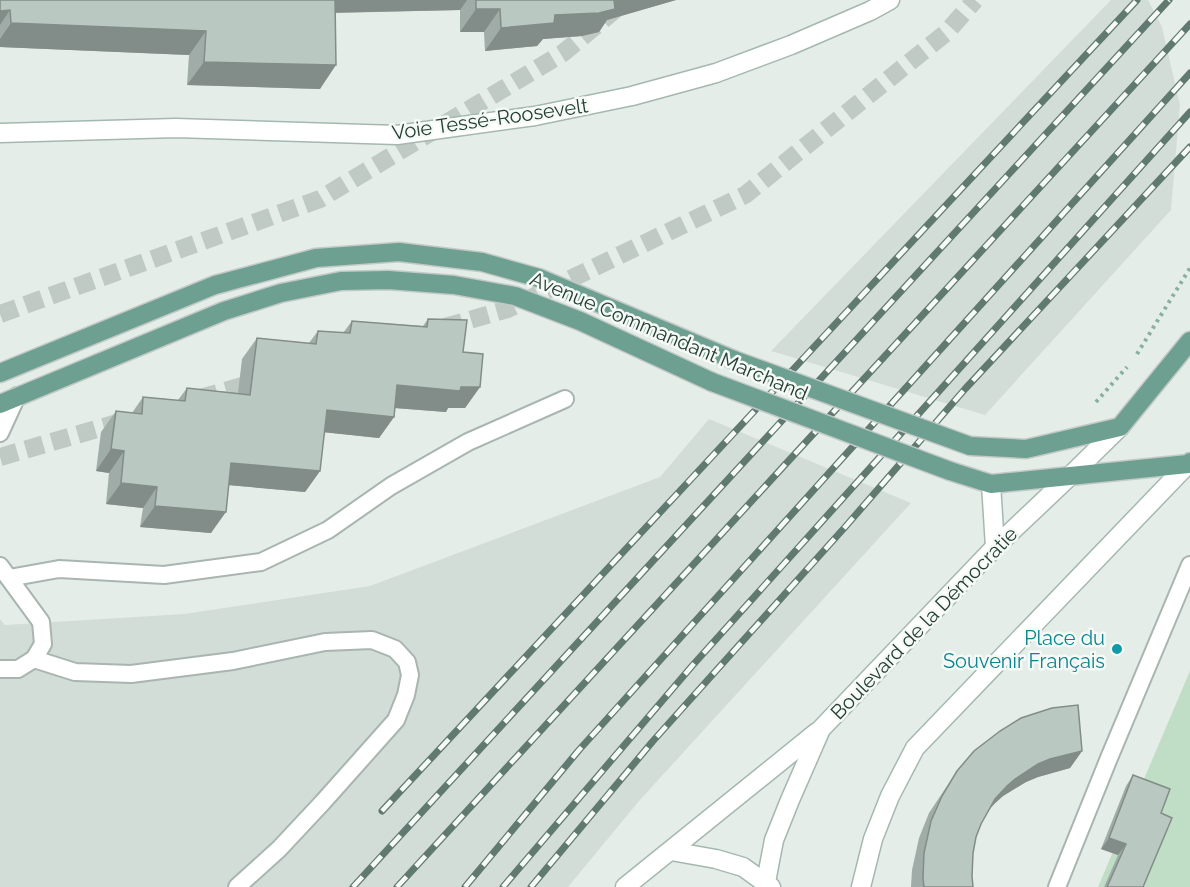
<svg xmlns="http://www.w3.org/2000/svg" width="1190" height="887" viewBox="0 0 1190 887" font-family="Raleway,sans-serif">
	<style>
		.built { fill: #d3ddd8 }
		.green { fill: #c0ddc6 }
		.lines { fill: none; stroke-linecap: round; stroke-linejoin: round }
		.highway-tunnel { stroke: #bfcac5; stroke-width: 18; stroke-dasharray: 18 9; stroke-linecap: butt }
		.lane-casing { stroke: #a8b5b0; stroke-width: 20 }
		.secondary-casing { stroke: #a4b8b0; stroke-width: 21 }
		.primary-casing { stroke: #c2c9c7; stroke-width: 21 }
		.path { stroke: #88afa1; stroke-width: 4; stroke-dasharray: 3 4.5; stroke-linecap: butt }
		.lane { stroke: #fff; stroke-width: 16 }
		.secondary { stroke: #fff; stroke-width: 18 }
		.primary { stroke: #6da090; stroke-width: 18 }
		.rail-casing { stroke: #607971; stroke-width: 7 }
		.rail { stroke: #f6faf7; stroke-width: 4.5; stroke-dasharray: 14; stroke-linecap: butt }
		.primary-bridge-casing { stroke: #c2c9c7; stroke-width: 21; stroke-linecap: butt }
		.primary-bridge { stroke: #6da090; stroke-width: 18 }
		.wall { fill: #a0aca7 }
		.shaded-wall { fill: #828c88 }
		.building { fill: #bac8c2; stroke: #828c88; stroke-width: 1.5 }
		.culture-dot { fill: #0f9aa8; stroke: #f6faf7; stroke-width: 2 }
		.labels { text-anchor: middle; stroke-width: 5; stroke-linejoin: round; paint-order: stroke }
		.street-label { font-size: 20px; fill: #253e36; stroke: #f6faf7 }
		.culture-label { font-size: 20px; fill: #0d838f; stroke: #f6faf7; text-anchor: end }
	</style>
	<rect width="100%" height="100%" fill="#e5ede9"/>
	<g class="built">
		<path d="M1111,0H1148L1162,27L1180,105L1171,210L985,415L771,351Z"/>
		<path d="M709,419L911,503L639,801L568,887H0V619L5,625L184,614L370,586L660,477Z"/>
	</g>
	<path class="green" d="M1190,671V887H1098Z"/>
	<g class="lines">
		<g class="highway-tunnel">
			<path d="M0,314L320,199L563,53L627,0"/>
			<path d="M445,327L508,309L745,195L947,32L975,0"/>
			<path d="M200,398L260,381"/>
			<path d="M0,457L128,420"/>
		</g>
		<defs>
			<g id="lane">
				<path d="M0,433L17,396"/>
				<path d="M0,566L41,622L43,644L34,659L18,669H0"/>
				<path d="M9,578L59,569L164,575L261,562L328,530L391,486L468,442L565,399"/>
				<path d="M34,659L75,672L131,674L233,661L325,642L372,640L395,649L407,662L410,675L406,695L396,720L323,802L279,849L237,887"/>
				<path d="M1057,887L1109,758L1190,565"/>
			</g>
			<g id="secondary">
				<path d="M0,133L176,128L397,135L535,116L632,96L716,73L791,45L870,11L890,0"/>
				<path d="M991,484L995,547"/>
				<path d="M671,851L716,859L743,867L771,887"/>
				<path d="M625,887L817,732"/>
				<path d="M765,887L774,840L790,800L821,729L995,547L1071,475L1120,427"/>
				<path d="M861,887L873,839L890,796L915,748L1188,464H1190"/>
			</g>
			<g id="primary">
				<path d="M0,373L215,285L316,258L399,252L482,262L539,278L734,360"/>
				<path d="M0,404L224,311L281,293L341,281L388,280L454,285L515,296L580,321L712,382"/>
				<path d="M970,446L1026,449L1120,427L1190,341"/>
				<path d="M950,471L991,484L1188,464L1190,462"/>
			</g>
		</defs>
		<use href="#lane" class="lane-casing"/>
		<use href="#secondary" class="secondary-casing"/>
		<use href="#primary" class="primary-casing"/>
		<g class="path">
			<path d="M1137,354L1190,268"/>
			<path d="M1096,402L1127,367"/>
		</g>
		<use href="#lane" class="lane"/>
		<use href="#secondary" class="secondary"/>
		<use href="#primary" class="primary"/>
		<defs>
			<g id="rail">
				<path d="M382,811L1137,0"/>
				<path d="M353,887L1169,0"/>
				<path d="M397,887L1190,24"/>
				<path d="M465,887L579,750L1190,73"/>
				<path d="M503,887L692,666L1190,112"/>
				<path d="M531,887L653,741L846,526L965,389L1190,147"/>
			</g>
		</defs>
		<use href="#rail" class="rail-casing"/>
		<use href="#rail" class="rail"/>
		<defs>
			<g id="primary-bridge">
				<path d="M734,360L970,446"/>
				<path d="M712,382L950,471"/>
			</g>
		</defs>
		<use href="#primary-bridge" class="primary-bridge-casing"/>
		<use href="#primary-bridge" class="primary-bridge"/>
	</g>
	<g class="wall">
		<path d="M0,0H676L607,20L599,32L582,36L543,39L537,46L485,51L484,32H460V10L335,13L320,89L187,85L189,55L0,47Z"/>
		<path d="M428,319L463,352L480,387L465,408H448L446,412L395,408L394,417L379,438L324,432L320,471L305,492L229,485L211,533L140,527L143,508L106,504L109,473L96,471L101,432L116,411L132,413L143,397L178,400L187,388L238,393L242,359L257,338L309,343L318,331L343,333L352,321L423,326Z"/>
		<path d="M1082,751L1070,768L1038,777L1026,782L1003,796L990,808L981,824L976,837L973,853L972,876L973,887H911L912,870L919,838L929,813L957,771Z"/>
		<path d="M1133,775L1161,813L1143,887H1104L1118,855L1101,849L1126,786Z"/>
	</g>
	<g class="shaded-wall">
		<path d="M327,0H467L460,10L318,13Z"/>
		<path d="M614,0H676L607,20L599,32L582,36L543,39L537,46L485,51L501,28L555,15Z"/>
		<path d="M476,9H500L484,32H460Z"/>
		<path d="M10,10L0,25V11Z"/>
		<path d="M11,23L206,31L189,55L0,47V39Z"/>
		<path d="M204,62L336,65L320,89L187,85Z"/>
		<path d="M397,385L480,387L465,408H448L446,412L382,407Z"/>
		<path d="M327,410L394,417L379,438L312,431Z"/>
		<path d="M111,449L124,451L109,473L96,471Z"/>
		<path d="M231,463L320,471L305,492L216,484Z"/>
		<path d="M121,483L157,487L143,508L106,504Z"/>
		<path d="M155,506L226,512L211,533L140,527Z"/>
		<path d="M1082,751L1070,768L1038,777L1026,782L1003,796L995,803L983,817L995,799L1007,786L1015,779L1038,764L1050,759Z"/>
		<path d="M1109,838L1126,844L1118,855L1101,849Z"/>
	</g>
	<g class="building">
		<path d="M0,0H335L336,65L204,62L206,31L11,23L10,10L0,11Z"/>
		<path d="M476,0H614L615,9L599,13L555,15L554,23L501,28L500,9H476Z"/>
		<path d="M428,319L467,320L463,352L483,354L480,387H461L460,391L397,385L394,417L327,410L320,471L231,463L226,512L155,506L157,487L121,483L124,451L111,449L116,411L142,414L143,397L185,401L187,388L250,395L257,338L316,344L318,331L350,333L352,321L427,327Z"/>
		<path d="M1078,705L1082,751L1050,759L1038,764L1015,779L1007,786L995,799L981,824L976,837L973,853L972,876L973,887H924L923,878L924,853L931,821L942,796L957,771L974,751L1000,731L1021,718L1052,708Z"/>
		<path d="M1133,775L1170,789L1161,813L1172,818L1143,887H1107L1126,844L1109,838Z"/>
	</g>
	<circle class="culture-dot" cx="1117" cy="649" r="6"/>
	<g class="labels">
		<g class="street-label">
			<text transform="translate(490 119) rotate(-8)" y="7">Voie Tessé-Roosevelt</text>
			<text transform="translate(669 336) rotate(23)" y="7">Avenue Commandant Marchand</text>
			<text transform="translate(924 623) rotate(-46)" y="7">Boulevard de la Démocratie</text>
		</g>
		<g class="culture-label">
			<text x="1105" y="645">Place du<tspan x="1105" dy="23">Souvenir Français</tspan></text>
		</g>
	</g>
</svg>
